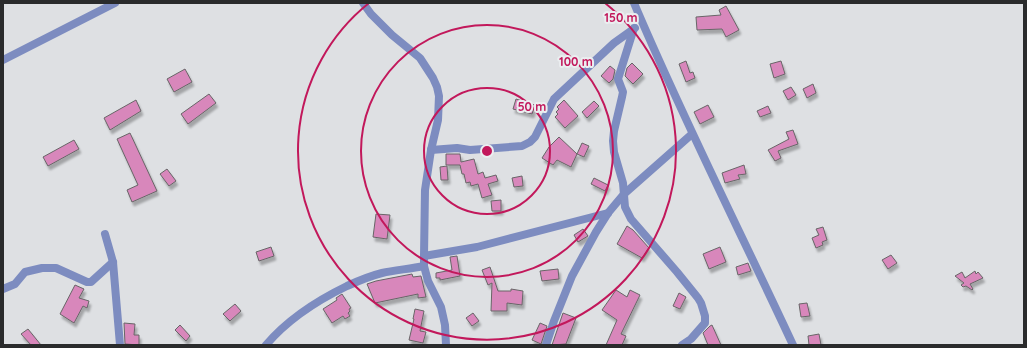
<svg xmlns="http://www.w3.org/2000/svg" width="1027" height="348" viewBox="0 0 1027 348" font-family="Quicksand,sans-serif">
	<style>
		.building { fill: #d887bb; stroke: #686567; filter: url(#shadow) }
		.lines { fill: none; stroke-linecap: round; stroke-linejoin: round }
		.street { stroke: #7d8cc0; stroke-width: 8 }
		.ring { fill: none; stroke: #c2185b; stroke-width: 2 }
		.centre { fill: #c2185b; stroke: #ebeef0; stroke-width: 2 }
		.ring-label { font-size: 12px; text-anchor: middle; font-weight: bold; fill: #c2185b; stroke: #ebeef0; stroke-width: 4; stroke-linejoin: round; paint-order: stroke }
	</style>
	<defs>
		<filter id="shadow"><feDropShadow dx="2" dy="4" stdDeviation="1" flood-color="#0004"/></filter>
	</defs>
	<rect width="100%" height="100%" fill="#dee0e3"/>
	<g class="building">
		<path d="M726,6L739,30L726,37L722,29L697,30L696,17L721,15L719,10Z"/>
		<path d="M686,61L690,73L693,72L695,78L686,82L679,64Z"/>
		<path d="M781,61L785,74L774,78L770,64Z"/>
		<path d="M632,63L643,74L633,84L625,76L627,68Z"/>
		<path d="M610,66L615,70L613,79L609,83L601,76Z"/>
		<path d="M185,69L192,82L174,92L167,79Z"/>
		<path d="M813,84L816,93L807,98L803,89Z"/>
		<path d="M791,87L796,95L788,100L783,91Z"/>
		<path d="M209,94L216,103L188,124L181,114Z"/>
		<path d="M516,99L535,105L532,114L513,109Z"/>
		<path d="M136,100L141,111L110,130L104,118Z"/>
		<path d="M564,100L578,116L565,128L555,117L558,114L556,112L559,109L557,107Z"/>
		<path d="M594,101L599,106L587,118L582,112Z"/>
		<path d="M708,105L714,117L700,124L694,112Z"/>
		<path d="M768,106L771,113L760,117L757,111Z"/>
		<path d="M793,130L798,144L778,151L781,158L775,161L768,150L789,139L786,132Z"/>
		<path d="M130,133L157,191L132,202L127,190L138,185L117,139Z"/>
		<path d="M559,137L577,154L571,167L557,160L553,165L542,158L549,147Z"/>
		<path d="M74,140L79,149L48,166L43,157Z"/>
		<path d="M582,143L589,146L584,157L577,154Z"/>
		<path d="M446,154H460L461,162L474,159L478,174L483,172L485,178L496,175L498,181L488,184L492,195L482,198L478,184L471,186L470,182L466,183L464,174H462L460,165H446Z"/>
		<path d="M744,165L746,174L738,175L740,179L725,183L722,173Z"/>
		<path d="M447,166L448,180H441L440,167Z"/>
		<path d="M167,169L176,181L169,186L160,174Z"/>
		<path d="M522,176L523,186L514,187L512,178Z"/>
		<path d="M594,178L608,185L605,191L591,184Z"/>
		<path d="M501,200V211H492L491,201Z"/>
		<path d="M376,214L390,215L387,239L373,237Z"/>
		<path d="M627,226L633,230L649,248L642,258L617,244Z"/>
		<path d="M823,227L827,240L822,242L823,245L816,248L812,238L819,235L816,229Z"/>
		<path d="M583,229L588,236L578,242L574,235Z"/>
		<path d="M271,247L274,256L259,261L256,252Z"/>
		<path d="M720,247L726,262L709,269L703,254Z"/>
		<path d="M891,255L897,263L888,269L882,260Z"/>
		<path d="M457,256L460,276L440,280V278H436V273L452,270L450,257Z"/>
		<path d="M748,263L751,271L738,275L736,267Z"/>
		<path d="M490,267L498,291H511V289L523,291L522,305L507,303V311H491L492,283L488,285L482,270Z"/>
		<path d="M558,269L559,279L542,281L540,271Z"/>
		<path d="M975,271L976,274L978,272L983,278L970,284L973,289L972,290L966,286L963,287L961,285L964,283L955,276L962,272L965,278Z"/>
		<path d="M412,274L413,277L421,276L426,297L418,298V294L375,303L367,284L376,281Z"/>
		<path d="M75,285L84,289L79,298L89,301L87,308L83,306L74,323L60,314Z"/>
		<path d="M616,290L627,297L630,290L640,295L621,334L626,336L622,345H606L617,320L602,310Z"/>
		<path d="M679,293L686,297L680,309L673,306Z"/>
		<path d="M342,294L351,308L349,309L350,311L348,313L350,316L345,319L343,316L332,323L323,309L337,300L336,298Z"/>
		<path d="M807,303L810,316L801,317L799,304Z"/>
		<path d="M235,304L241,311L230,321L223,314Z"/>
		<path d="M415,309L424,311L420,331L426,332L423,343L409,340L414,319H413Z"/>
		<path d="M473,313L479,321L472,326L466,318Z"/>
		<path d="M563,313L576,318L566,344L552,345Z"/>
		<path d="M124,323L135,324L134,335H139V345L125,344Z"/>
		<path d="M540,323L547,326L541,344L532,340Z"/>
		<path d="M180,325L190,336L186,341L175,330Z"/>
		<path d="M712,325L721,345H708L703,333L710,326Z"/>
		<path d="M28,329L41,345H31L21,334Z"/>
		<path d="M819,334L821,345H809L808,336Z"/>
	</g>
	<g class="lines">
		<g class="street">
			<path d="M363,3L371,14L392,35L420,58L433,78L437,87L439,96L438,120L431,150L425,190L424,256V266L428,281L441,307L445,325L446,345"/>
			<path d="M634,3C683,119 740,231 793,345"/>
			<path d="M634,28L618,79L623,92L622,97L614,131L613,141L614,152L623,183L625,207L631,219L677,272L698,298L701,303L705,316V323L691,339L682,345"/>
			<path d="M3,60L115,3"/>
			<path d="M431,150L457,148L470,150L522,146L530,142L535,137L554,99L614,43L635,28"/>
			<path d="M105,234L113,262L120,345"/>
			<path d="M424,256L477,247L608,213"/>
			<path d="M3,289L15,284L25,272L42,268H56L87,282H91L113,262"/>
			<path d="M266,345C288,319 316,301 347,286C358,281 370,276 382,273C395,270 410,269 424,266"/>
			<path d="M546,345L554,321L572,276L596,232L608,213L624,194L692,134"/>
		</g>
	</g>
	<g class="ring">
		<circle cx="487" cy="151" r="63"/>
		<circle cx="487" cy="151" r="126"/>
		<path d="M605 3A189 189 0 1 1 369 3"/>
	</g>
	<circle cx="487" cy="151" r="6" class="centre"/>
	<g class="ring-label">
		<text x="621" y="22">150 m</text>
		<text x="576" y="66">100 m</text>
		<text x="532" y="111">50 m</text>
	</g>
	<rect width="1027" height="348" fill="none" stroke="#2a2b2c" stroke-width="8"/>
</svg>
